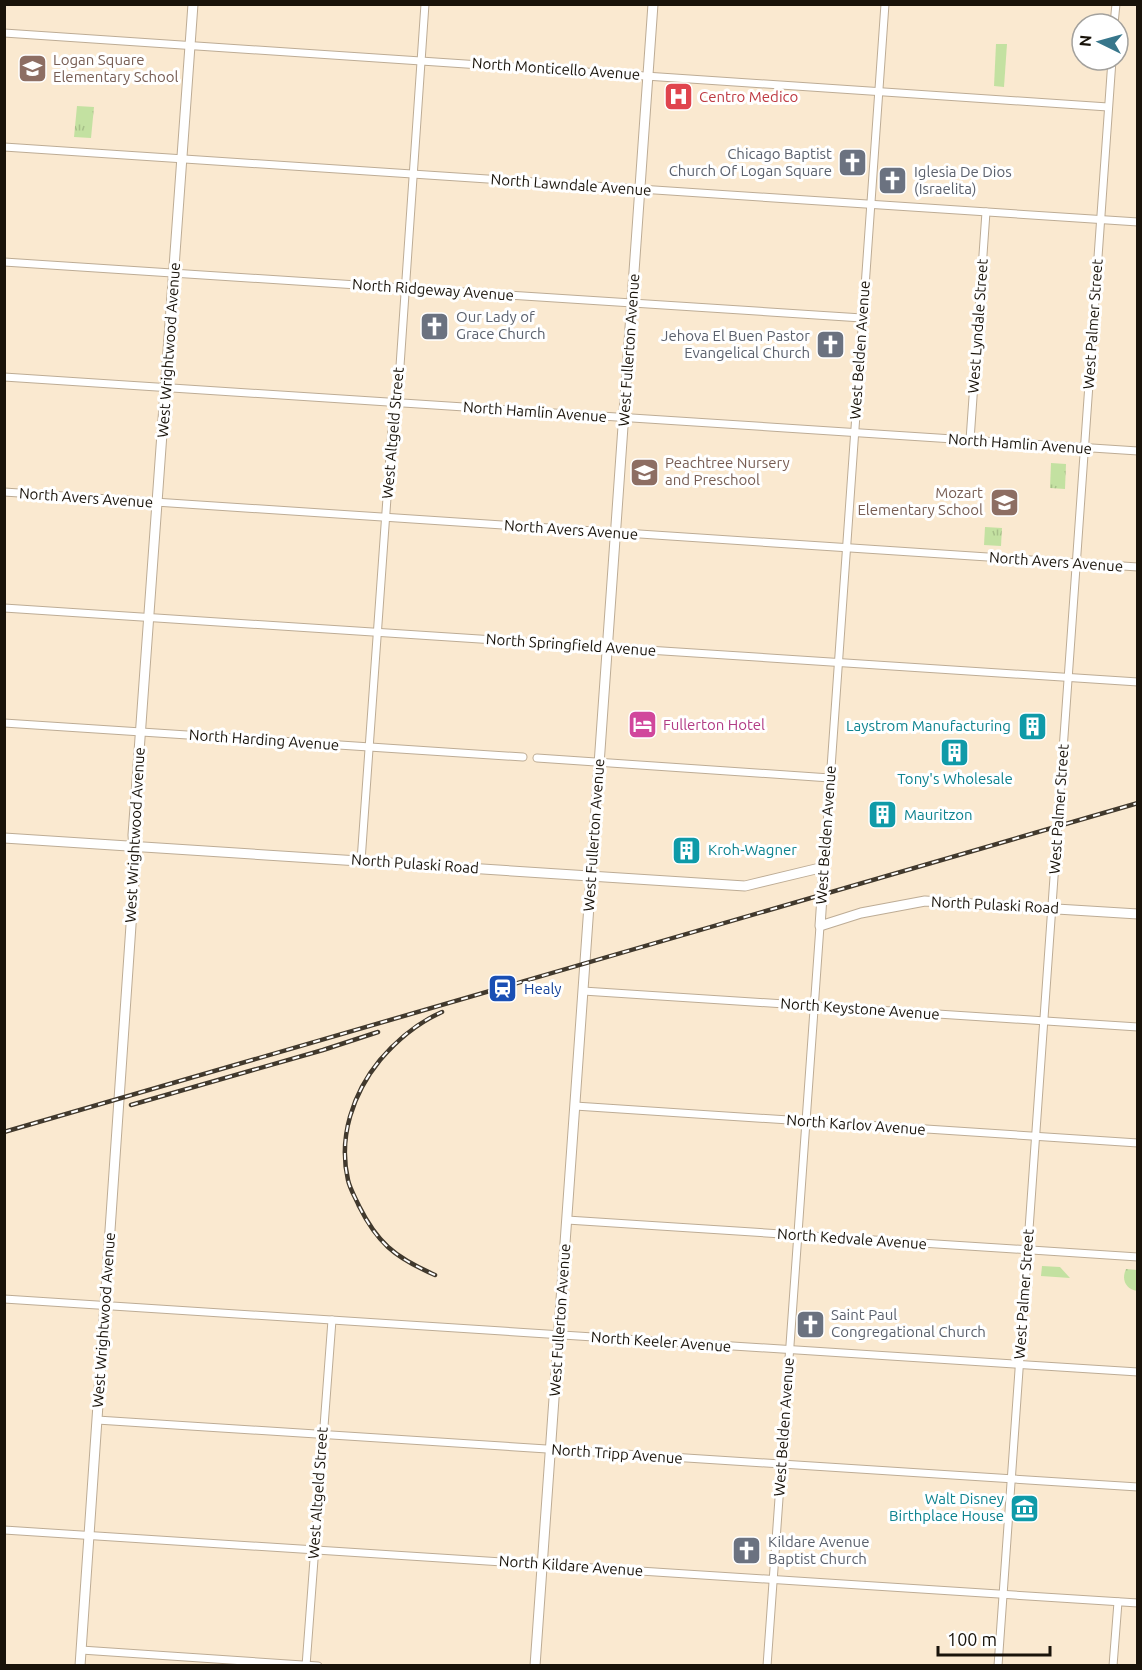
<svg xmlns="http://www.w3.org/2000/svg" width="1142" height="1670" viewBox="0 0 1142 1670" font-family="Ubuntu,sans-serif">
	<style>
		.park { fill: url(#park-tufts) }
		.garden { fill: #c3e1a1 }
		.lines { fill: none; stroke-linecap: round; stroke-linejoin: round }
		.street-casing { stroke: #bdac95; stroke-width: 9 }
		.secondary-casing { stroke: #bdac95; stroke-width: 11 }
		.street { stroke: #fff; stroke-width: 7 }
		.secondary { stroke: #fff; stroke-width: 9 }
		.rail-casing { stroke: #41392d; stroke-width: 4.5 }
		.rail { stroke: #fff; stroke-width: 2; stroke-dasharray: 7; stroke-linecap: butt }
		.labels { text-anchor: middle; stroke-width: 6; stroke-linejoin: round; paint-order: stroke }
		.education-label { font-size: 15px; fill: #785e54; stroke: #fff; text-anchor: start }
		.street-label { font-size: 15px; fill: #19130a; stroke: #fff }
		.health-label { font-size: 15px; fill: #be3a42; stroke: #fff; text-anchor: start }
		.worship-label { font-size: 15px; fill: #5b616d; stroke: #fff; text-anchor: start }
		.hotel-label { font-size: 15px; fill: #b23c85; stroke: #fff; text-anchor: start }
		.culture-label { font-size: 15px; fill: #0d838f; stroke: #fff; text-anchor: end }
		.transit-label { font-size: 15px; fill: #164399; stroke: #fff; text-anchor: start }
	</style>
	<defs>
		<pattern id="park-tufts" width="24" height="20" patternUnits="userSpaceOnUse" patternTransform="scale(1.5)"><rect width="24" height="20" fill="#c3e1a1"/><path d="M3 7l-1-3M5 7V3M7 7l1-3M15 17l-1-3M17 17v-4M19 17l1-3" fill="none" stroke="#a7c089"/></pattern>
	</defs>
	<rect width="100%" height="100%" fill="#fae9d0"/>
	<g class="park">
		<path d="M77,106L94,107L91,138L74,137Z"/>
		<path d="M1051,463L1066,464L1065,489L1050,488Z"/>
		<path d="M985,527L1002,528L1001,546L984,545Z"/>
		<path d="M1126,1269L1137,1270V1291C1126,1289 1121,1280 1126,1269Z"/>
	</g>
	<g class="garden">
		<path d="M996,44H1007L1004,87L994,86Z"/>
		<path d="M1042,1266L1060,1267L1070,1278L1041,1276Z"/>
	</g>
	<g class="lines">
		<defs>
			<g id="street">
				<path d="M1114,24L1116,4"/>
				<path d="M4,33L1108,107"/>
				<path d="M4,147L1138,222"/>
				<path d="M4,262L862,318"/>
				<path d="M4,377L1138,451"/>
				<path d="M970,440L986,212"/>
				<path d="M4,492L1138,567"/>
				<path d="M4,608L1138,682"/>
				<path d="M4,723L523,757"/>
				<path d="M537,758L830,778"/>
				<path d="M361,861L393,414L398,395L425,4"/>
				<path d="M824,867L885,4"/>
				<path d="M583,991L1138,1027"/>
				<path d="M575,1106L1138,1143"/>
				<path d="M567,1220L1138,1257"/>
				<path d="M4,1299L1138,1372"/>
				<path d="M97,1420L1138,1487"/>
				<path d="M4,1530L1138,1603"/>
				<path d="M81,1650L318,1666"/>
				<path d="M306,1666L332,1320"/>
				<path d="M767,1666L820,926"/>
				<path d="M998,1666L1112,60"/>
				<path d="M1113,1666L1118,1602"/>
			</g>
			<g id="secondary">
				<path d="M4,838L745,886L824,867L820,926L861,913L925,901L1138,914"/>
				<path d="M80,1666L135,867L133,835L193,4"/>
				<path d="M535,1666L653,4"/>
			</g>
		</defs>
		<use href="#street" class="street-casing"/>
		<use href="#secondary" class="secondary-casing"/>
		<use href="#street" class="street"/>
		<use href="#secondary" class="secondary"/>
		<defs>
			<g id="rail">
				<path d="M131,1105L323,1050L378,1032"/>
				<path d="M4,1132L1138,803"/>
				<path d="M435,1275C419,1268 401,1259 388,1247C375,1235 367,1222 359,1206C355,1197 350,1189 348,1180C338,1137 353,1093 380,1060C398,1039 417,1023 442,1012"/>
			</g>
		</defs>
		<use href="#rail" class="rail-casing"/>
		<use href="#rail" class="rail"/>
	</g>
	<defs>
		<symbol id="school-square" viewBox="-11 -11 22 22"><rect x="-9" y="-9" width="18" height="18" rx="4" fill="#8d6e63" stroke="#fff"/><path d="M0-5L7-2L0 1L-7-2ZM-4 1L0 2.5L4 1V4Q0 6-4 4Z" fill="#fff"/></symbol>
		<symbol id="hospital-square" viewBox="-11 -11 22 22"><rect x="-9" y="-9" width="18" height="18" rx="4" fill="#e0444e" stroke="#fff"/><path d="M-5-5h3v3.5h4V-5h3V5h-3V1.5h-4V5h-3Z" fill="#fff"/></symbol>
		<symbol id="church-square" viewBox="-11 -11 22 22"><rect x="-9" y="-9" width="18" height="18" rx="4" fill="#6b7280" stroke="#fff"/><path d="M-1.2-6h2.4v3.5h3.3v2.4h-3.3V6h-2.4V-.1h-3.3v-2.4h3.3Z" fill="#fff"/></symbol>
		<symbol id="hotel-square" viewBox="-11 -11 22 22"><rect x="-9" y="-9" width="18" height="18" rx="4" fill="#d1479c" stroke="#fff"/><path d="M-6-4.5h1.5V1H6V5H4.5V3h-9V5H-6ZM-4 0a1.8 1.8 0 1 1 3.6 0ZM.5 0V-2.5h3Q6-2.5 6 0Z" fill="#fff"/></symbol>
		<symbol id="building-square" viewBox="-11 -11 22 22"><rect x="-9" y="-9" width="18" height="18" rx="4" fill="#0f9aa8" stroke="#fff"/><path d="M-4-6H4V6H1V3H-1V6H-4ZM-2.5-4.3h1.7v1.8h-1.7ZM.8-4.3h1.7v1.8H.8ZM-2.5-1h1.7V.8h-1.7ZM.8-1h1.7V.8H.8Z" fill="#fff"/></symbol>
		<symbol id="station-square" viewBox="-11 -11 22 22"><rect x="-9" y="-9" width="18" height="18" rx="4" fill="#1a4fb4" stroke="#fff"/><path d="M-3-6H3Q5-6 5-4V2Q5 4 3 4L4.5 6H3L1.5 4h-3L-3 6H-4.5L-3 4Q-5 4-5 2V-4Q-5-6-3-6ZM-3.5-4v3h7v-3ZM-3.5 1v1.5H-2V1ZM2 1v1.5H3.5V1Z" fill="#fff"/></symbol>
		<symbol id="museum-square" viewBox="-11 -11 22 22"><rect x="-9" y="-9" width="18" height="18" rx="4" fill="#0f9aa8" stroke="#fff"/><path d="M0-6L6-3V-2H-6V-3ZM-5-1h2V3h-2ZM-1-1h2V3h-2ZM3-1h2V3H3ZM-6 4H6V6H-6Z" fill="#fff"/></symbol>
	</defs>
	<g fill-rule="evenodd">
		<use href="#school-square" x="16" y="52" width="33" height="33"/>
		<use href="#hospital-square" x="662" y="80" width="33" height="33"/>
		<use href="#church-square" x="836" y="146" width="33" height="33"/>
		<use href="#church-square" x="876" y="164" width="33" height="33"/>
		<use href="#church-square" x="418" y="310" width="33" height="33"/>
		<use href="#church-square" x="814" y="328" width="33" height="33"/>
		<use href="#school-square" x="628" y="456" width="33" height="33"/>
		<use href="#school-square" x="988" y="486" width="33" height="33"/>
		<use href="#hotel-square" x="626" y="708" width="33" height="33"/>
		<use href="#building-square" x="1016" y="710" width="33" height="33"/>
		<use href="#building-square" x="938" y="736" width="33" height="33"/>
		<use href="#building-square" x="866" y="798" width="33" height="33"/>
		<use href="#building-square" x="670" y="834" width="33" height="33"/>
		<use href="#station-square" x="486" y="972" width="33" height="33"/>
		<use href="#church-square" x="794" y="1308" width="33" height="33"/>
		<use href="#museum-square" x="1008" y="1492" width="33" height="33"/>
		<use href="#church-square" x="730" y="1534" width="33" height="33"/>
	</g>
	<g class="labels">
		<g class="education-label">
			<text x="53" y="65">Logan Square<tspan x="53" dy="17">Elementary School</tspan></text>
			<text x="665" y="468">Peachtree Nursery<tspan x="665" dy="17">and Preschool</tspan></text>
			<text x="983" y="498" text-anchor="end">Mozart<tspan x="983" dy="17">Elementary School</tspan></text>
		</g>
		<g class="street-label">
			<text transform="translate(556 69) rotate(4)" y="5">North Monticello Avenue</text>
			<text transform="translate(571 185) rotate(4)" y="5">North Lawndale Avenue</text>
			<text transform="translate(433 290) rotate(4)" y="5">North Ridgeway Avenue</text>
			<text transform="translate(1093 324) rotate(-86)" y="5">West Palmer Street</text>
			<text transform="translate(978 326) rotate(-86)" y="5">West Lyndale Street</text>
			<text transform="translate(169 350) rotate(-86)" y="5">West Wrightwood Avenue</text>
			<text transform="translate(629 350) rotate(-86)" y="5">West Fullerton Avenue</text>
			<text transform="translate(860 350) rotate(-86)" y="5">West Belden Avenue</text>
			<text transform="translate(535 412) rotate(4)" y="5">North Hamlin Avenue</text>
			<text transform="translate(393 433) rotate(-85)" y="5">West Altgeld Street</text>
			<text transform="translate(1020 444) rotate(4)" y="5">North Hamlin Avenue</text>
			<text transform="translate(86 498) rotate(4)" y="5">North Avers Avenue</text>
			<text transform="translate(571 530) rotate(4)" y="5">North Avers Avenue</text>
			<text transform="translate(1056 562) rotate(4)" y="5">North Avers Avenue</text>
			<text transform="translate(571 645) rotate(4)" y="5">North Springfield Avenue</text>
			<text transform="translate(264 740) rotate(4)" y="5">North Harding Avenue</text>
			<text transform="translate(1059 809) rotate(-86)" y="5">West Palmer Street</text>
			<text transform="translate(135 835) rotate(-87)" y="5">West Wrightwood Avenue</text>
			<text transform="translate(594 835) rotate(-86)" y="5">West Fullerton Avenue</text>
			<text transform="translate(826 835) rotate(-86)" y="5">West Belden Avenue</text>
			<text transform="translate(415 864) rotate(4)" y="5">North Pulaski Road</text>
			<text transform="translate(995 905) rotate(3)" y="5">North Pulaski Road</text>
			<text transform="translate(860 1009) rotate(4)" y="5">North Keystone Avenue</text>
			<text transform="translate(856 1125) rotate(4)" y="5">North Karlov Avenue</text>
			<text transform="translate(852 1239) rotate(4)" y="5">North Kedvale Avenue</text>
			<text transform="translate(1024 1294) rotate(-86)" y="5">West Palmer Street</text>
			<text transform="translate(104 1320) rotate(-86)" y="5">West Wrightwood Avenue</text>
			<text transform="translate(560 1320) rotate(-86)" y="5">West Fullerton Avenue</text>
			<text transform="translate(661 1342) rotate(4)" y="5">North Keeler Avenue</text>
			<text transform="translate(784 1427) rotate(-86)" y="5">West Belden Avenue</text>
			<text transform="translate(617 1454) rotate(4)" y="5">North Tripp Avenue</text>
			<text transform="translate(318 1493) rotate(-86)" y="5">West Altgeld Street</text>
			<text transform="translate(571 1566) rotate(4)" y="5">North Kildare Avenue</text>
		</g>
		<g class="health-label">
			<text x="699" y="102">Centro Medico</text>
		</g>
		<g class="worship-label">
			<text x="832" y="159" text-anchor="end">Chicago Baptist<tspan x="832" dy="17">Church Of Logan Square</tspan></text>
			<text x="914" y="177">Iglesia De Dios<tspan x="914" dy="17">(Israelita)</tspan></text>
			<text x="456" y="322">Our Lady of<tspan x="456" dy="17">Grace Church</tspan></text>
			<text x="810" y="341" text-anchor="end">Jehova El Buen Pastor<tspan x="810" dy="17">Evangelical Church</tspan></text>
			<text x="831" y="1320">Saint Paul<tspan x="831" dy="17">Congregational Church</tspan></text>
			<text x="768" y="1547">Kildare Avenue<tspan x="768" dy="17">Baptist Church</tspan></text>
		</g>
		<g class="hotel-label">
			<text x="663" y="730">Fullerton Hotel</text>
		</g>
		<g class="culture-label">
			<text x="1011" y="731">Laystrom Manufacturing</text>
			<text x="955" y="784" text-anchor="middle">Tony's Wholesale</text>
			<text x="904" y="820" text-anchor="start">Mauritzon</text>
			<text x="708" y="855" text-anchor="start">Kroh-Wagner</text>
			<text x="1004" y="1504">Walt Disney<tspan x="1004" dy="17">Birthplace House</tspan></text>
		</g>
		<g class="transit-label">
			<text x="524" y="994">Healy</text>
		</g>
	</g>
	<rect width="1142" height="1670" fill="none" stroke="#19130a" stroke-width="12"/>
	<g transform="translate(1100 42) rotate(275)"><circle r="28" fill="#ffffff" stroke="#a3a19d" stroke-width="1.5"/>
	<path d="M0-4.5L10 22L0 15L-10 22Z" fill="#37768b"/>
	<text y="-9" font-size="16" font-weight="bold" text-anchor="middle" fill="#19130a">N</text>
	</g>
	<path d="M938 1646v9h112v-9" fill="none" stroke="#19130a" stroke-width="3"/>
	<text x="947" y="1646" font-size="18" fill="#19130a" stroke="#ffffff" stroke-width="4.5" paint-order="stroke">100 m</text>
</svg>
